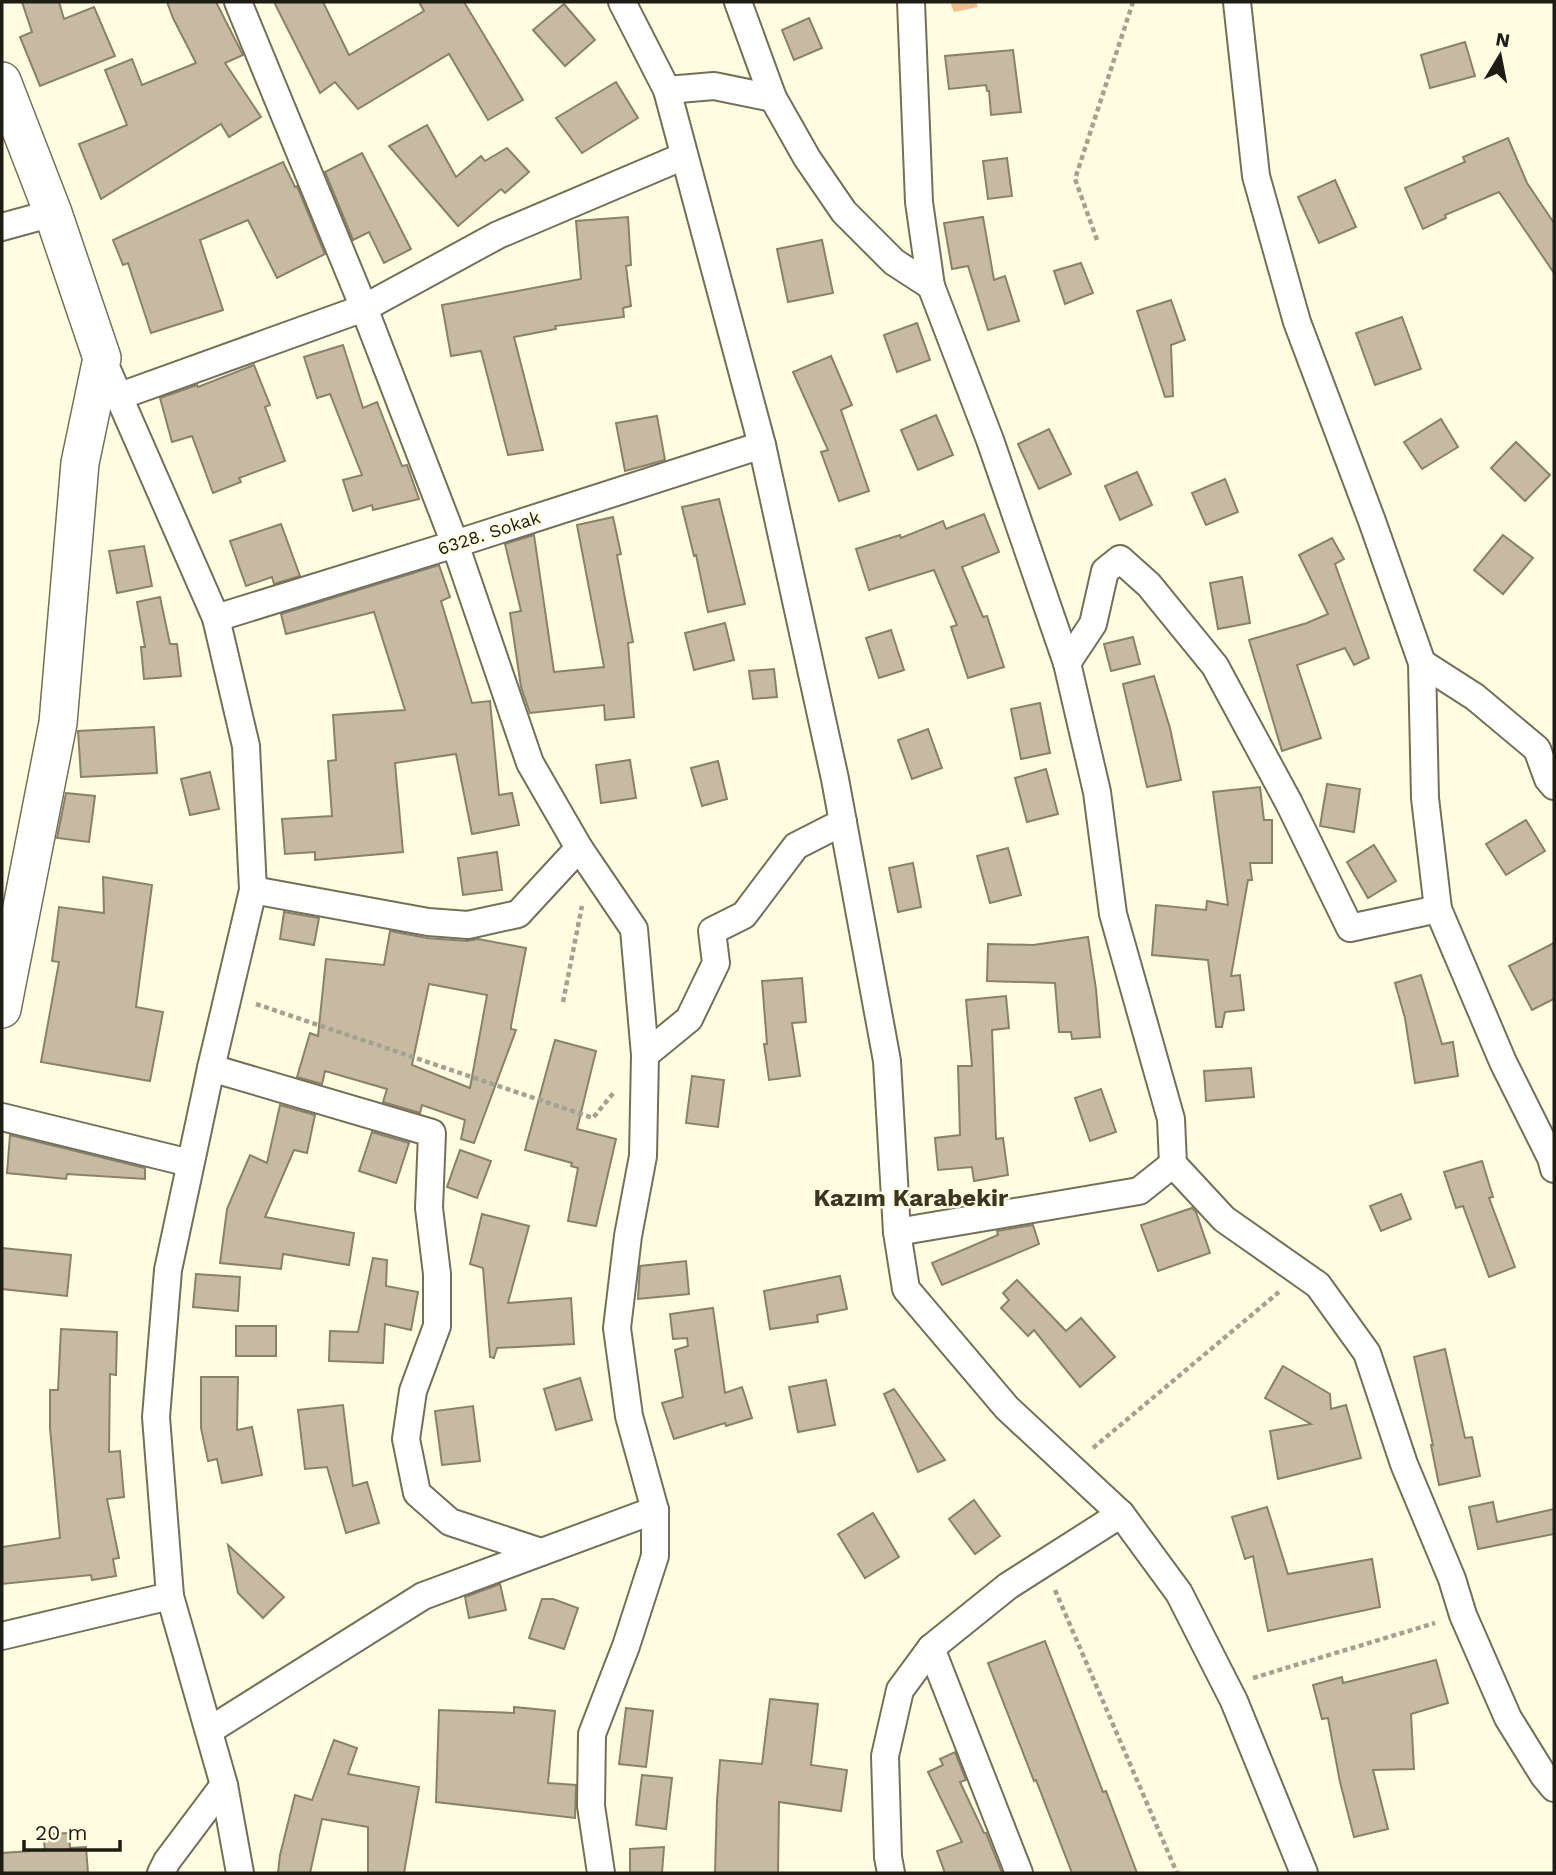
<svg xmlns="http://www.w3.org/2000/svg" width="1556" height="1875" viewBox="0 0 1556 1875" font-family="'Work Sans',sans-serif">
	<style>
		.green { fill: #f1c091 }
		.building { fill: #c6baa2; stroke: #8b8069; stroke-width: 2; fill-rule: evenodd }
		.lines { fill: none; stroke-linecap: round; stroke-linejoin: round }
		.street-casing { stroke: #727058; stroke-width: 30 }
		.secondary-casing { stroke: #727058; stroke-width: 40 }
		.path { stroke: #a4a28e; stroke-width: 4.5; stroke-dasharray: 5 3.5; stroke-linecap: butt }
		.street { stroke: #fff; stroke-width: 26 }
		.secondary { stroke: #fff; stroke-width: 37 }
		.labels { text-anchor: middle; stroke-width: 5; stroke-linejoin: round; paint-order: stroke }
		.street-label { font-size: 18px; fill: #1e1d14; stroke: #fffde1 }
		.district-label { font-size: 24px; font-weight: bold; fill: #393721; stroke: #fffde1 }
	</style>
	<rect width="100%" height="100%" fill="#fffde1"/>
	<path class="green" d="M950,2H976L978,7L954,12Z"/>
	<g class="building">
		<path d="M22,2H59L64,19L94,7L115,56L40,86L20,37L32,32Z"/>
		<path d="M167,2H216L243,55L225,63L261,117L229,137L221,124L101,199L79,144L127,125L105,70L132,59L142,85L196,63L173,18Z"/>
		<path d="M274,2H323L349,55L424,11L419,2H464L523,100L488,120L449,54L358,109L335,82L320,93Z"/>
		<path d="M564,4L595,40L565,66L533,30Z"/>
		<path d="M809,18L822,48L794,60L782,30Z"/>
		<path d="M1465,42L1475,76L1430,88L1421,55Z"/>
		<path d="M1013,50L1021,112L991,115L989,91H987L986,85L949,89L945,56Z"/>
		<path d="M616,82L638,118L582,153L556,118Z"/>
		<path d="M427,125L456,177L481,156L485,161L507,148L529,172L505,193L501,189L458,226L389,146Z"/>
		<path d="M1508,138L1527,183L1554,223V273L1499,192L1445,215L1446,218L1423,229L1405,188L1465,162L1463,157Z"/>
		<path d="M362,153L411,249L384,263L369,232L353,240L325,172Z"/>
		<path d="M1007,158L1012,196L988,199L983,161Z"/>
		<path d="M283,162L295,187L297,186L325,254L277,278L248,220L200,240L223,310L151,333L128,263L123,265L113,240Z"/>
		<path d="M1335,180L1356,227L1319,243L1298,197Z"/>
		<path d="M628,217L631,265L626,266L631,306L623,308L624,317L555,326L556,329L514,337L543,450L508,455L481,351L451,356L442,305L581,279L576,221Z"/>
		<path d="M983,217L994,280L1005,276L1019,321L988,330L968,266L952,269L944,223Z"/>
		<path d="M822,240L833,293L788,302L777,249Z"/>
		<path d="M1081,263L1093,293L1065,304L1054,271Z"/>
		<path d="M1171,300L1185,340L1171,345L1173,396L1165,397L1137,311Z"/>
		<path d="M1402,317L1421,369L1375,385L1356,333Z"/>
		<path d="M917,323L930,360L897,372L884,335Z"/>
		<path d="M343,345L363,408L377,402L402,466L407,465L419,499L373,510L372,505L353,511L343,480L362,475L330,394L317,398L304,357Z"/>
		<path d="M831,356L852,405L841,410L869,491L839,501L821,452L828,450L793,372Z"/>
		<path d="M254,365L270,405L265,407L285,461L239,478L241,482L213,493L192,436L172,442L160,398L197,385L198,387Z"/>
		<path d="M936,415L953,455L918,470L901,430Z"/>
		<path d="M657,416L665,460L625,471L616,423Z"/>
		<path d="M1441,419L1458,447L1422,469L1404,442Z"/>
		<path d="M1049,429L1071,474L1039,489L1018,444Z"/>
		<path d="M1516,442L1550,475L1525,501L1491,468Z"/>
		<path d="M1137,472L1152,505L1120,520L1105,486Z"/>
		<path d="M1225,479L1238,512L1206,525L1192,493Z"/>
		<path d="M719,499L745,604L708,612L696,555L694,556L682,507Z"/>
		<path d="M984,514L999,552L962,567L983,617L987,616L1004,667L968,678L951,627L957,625L934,570L869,590L856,549L900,535L901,538L943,521L946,529Z"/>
		<path d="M613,517L621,554L617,555L633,642L628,643L634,717L605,720L604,705L530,713L521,687L510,613L521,611L505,544L534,535L554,672L604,667L577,525Z"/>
		<path d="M281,524L300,576L274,584L272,577L246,586L230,541Z"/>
		<path d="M1503,535L1533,558L1503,594L1474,570Z"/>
		<path d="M1332,538L1344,559L1335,564L1369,658L1354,665L1345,648L1297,665L1321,738L1282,751L1249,640L1307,623L1328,614L1299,555Z"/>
		<path d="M144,546L152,586L117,593L109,551Z"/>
		<path d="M439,565L450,597L441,601L472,703L490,701L499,795L512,793L519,825L472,834L456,754L395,763L403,852L315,860V852L285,854L282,819L332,816L328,761L336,760L333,715L405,710L374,612L286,634L281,614Z"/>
		<path d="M1242,577L1250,623L1218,629L1210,583Z"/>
		<path d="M160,597L170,644H177L181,676L144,679L141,647H145L137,602Z"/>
		<path d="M725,623L734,660L694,670L685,633Z"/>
		<path d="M891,630L904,670L879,678L866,638Z"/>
		<path d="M1133,637L1140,664L1111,671L1104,644Z"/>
		<path d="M774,669L777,697L753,699L749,671Z"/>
		<path d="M1154,676L1170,728L1181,780L1147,787L1123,684Z"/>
		<path d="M1040,703L1050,753L1021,759L1011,709Z"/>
		<path d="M154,727L157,773L81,777L78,731Z"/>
		<path d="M928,729L942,768L912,779L898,740Z"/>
		<path d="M630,760L636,798L601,803L596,765Z"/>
		<path d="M718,761L727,799L702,806L691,768Z"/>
		<path d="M1046,769L1058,814L1027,822L1015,778Z"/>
		<path d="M210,772L219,809L190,815L181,779Z"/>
		<path d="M1327,784L1360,789L1354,832L1320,826Z"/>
		<path d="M1260,787L1264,820H1272V863H1250L1252,880H1248L1231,976L1240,975L1244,1010L1225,1012L1222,1027H1216L1208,960L1152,955L1156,905L1206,910L1207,901L1228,905L1213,792Z"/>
		<path d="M66,793L95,796L89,842L57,838Z"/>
		<path d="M1526,820L1545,851L1506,875L1486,844Z"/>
		<path d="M1374,845L1396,881L1368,898L1347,862Z"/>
		<path d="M1008,848L1021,895L990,903L977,856Z"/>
		<path d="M497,852L502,890L463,895L458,858Z"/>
		<path d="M913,863L921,907L898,912L889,868Z"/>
		<path d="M103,877L152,885L136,1007L163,1012L150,1081L41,1062L59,962L52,961L59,907L104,913Z"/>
		<path d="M284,912L319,918L314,945L280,939Z"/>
		<path d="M390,931L427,938L467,941L478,939L526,948L511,1026V1029L516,1030L474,1143L461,1139L465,1120L422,1105L420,1113L383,1102L387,1089L325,1071L322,1084L297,1077L310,1033L318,1036L326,959L384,965ZM429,984L487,995L470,1088L412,1065Z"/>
		<path d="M1088,937L1096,989L1100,1037L1072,1039L1071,1032H1059L1055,983L987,981L988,944L1033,945Z"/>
		<path d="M1554,943V999L1532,1010L1509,966Z"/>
		<path d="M1421,975L1442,1044L1453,1042L1458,1076L1415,1083L1405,1018L1395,983Z"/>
		<path d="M802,978L806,1022L792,1023L800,1076L769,1080L764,1044H767L762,981Z"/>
		<path d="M1006,996L1009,1028L992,1030L996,1139L1003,1138L1008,1175L974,1181L972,1167L938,1170L935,1138L960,1135L958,1066H972L966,1000Z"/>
		<path d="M555,1040L596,1051L577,1129L616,1139L596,1226L568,1221L578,1168L571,1166L572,1163L525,1150Z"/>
		<path d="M1251,1068L1254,1097L1206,1101L1204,1071Z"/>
		<path d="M692,1076L724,1080L718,1127L686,1123Z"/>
		<path d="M1101,1089L1116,1132L1090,1141L1075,1098Z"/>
		<path d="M280,1105L315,1115L307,1153L294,1150L265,1217L354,1233L349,1265L283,1254L281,1269L220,1263L227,1209L250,1155L267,1163Z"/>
		<path d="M372,1132L409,1143L396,1183L359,1171Z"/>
		<path d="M10,1135L145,1168V1179L67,1174L66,1179L7,1173Z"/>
		<path d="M460,1150L491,1161L477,1198L447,1187Z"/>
		<path d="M1482,1161L1493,1197L1489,1198L1515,1267L1489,1277L1463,1206L1456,1208L1444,1172Z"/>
		<path d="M1401,1194L1411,1219L1381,1231L1370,1206Z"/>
		<path d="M1192,1208L1196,1212L1210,1253L1158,1271L1141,1225Z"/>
		<path d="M482,1214L529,1226L508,1303L571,1298L574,1344L497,1348L494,1358L490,1357L483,1268L470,1264Z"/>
		<path d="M1033,1225L1039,1244L942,1285L932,1263L998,1235L997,1231Z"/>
		<path d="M2,1248L71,1255L67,1296L2,1289Z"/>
		<path d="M373,1258L387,1260L386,1286L418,1292L411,1330L385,1324L383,1363L329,1361L330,1331L358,1332Z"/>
		<path d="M686,1261L689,1294L638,1299L640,1266Z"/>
		<path d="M196,1274L240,1277L238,1311L193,1307Z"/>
		<path d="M840,1276L847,1309L817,1315L818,1322L770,1329L764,1291Z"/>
		<path d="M1017,1280L1066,1331L1081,1318L1115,1357L1080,1387L1034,1330L1028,1336L1001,1308L1009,1300L1003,1293Z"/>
		<path d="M713,1308L725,1393L742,1387L752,1418L726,1426L725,1423L674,1439L662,1403L683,1397L675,1350L688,1346L687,1338L673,1339L670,1314Z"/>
		<rect x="236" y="1326" width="40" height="30"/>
		<path d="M61,1329L117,1332L116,1375L110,1374L109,1452L120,1451L124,1497L107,1499L119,1558L113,1559L116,1576L92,1580L91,1575L2,1584V1547L60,1538L50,1428V1390H58Z"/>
		<path d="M1445,1349L1465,1438L1472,1437L1480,1476L1439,1485L1431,1445H1433L1414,1357Z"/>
		<path d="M1283,1366L1330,1394L1331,1409L1346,1405L1361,1458L1278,1479L1270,1431L1311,1424L1265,1398Z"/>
		<path d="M201,1377H238L237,1430L252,1427L262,1475L222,1483L217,1459L208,1461L201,1428Z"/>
		<path d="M580,1378L592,1420L556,1430L544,1389Z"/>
		<path d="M826,1380L835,1425L798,1432L789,1387Z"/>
		<path d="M894,1389L945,1460L918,1472L884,1394Z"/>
		<path d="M343,1405L353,1486L367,1482L379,1523L346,1533L327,1467L305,1469L298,1410Z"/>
		<path d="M473,1406L480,1461L442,1465L435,1411Z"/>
		<path d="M974,1500L1000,1536L975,1554L949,1519Z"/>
		<path d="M1493,1502L1497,1522L1554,1509V1534L1478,1549L1469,1507Z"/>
		<path d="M1267,1507L1288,1574L1372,1559L1380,1607L1268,1631L1253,1556L1245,1559L1232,1517Z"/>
		<path d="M873,1513L899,1557L865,1578L838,1534Z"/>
		<path d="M228,1545L284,1597L263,1618L238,1593Z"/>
		<path d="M500,1584L506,1610L469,1618L465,1597Z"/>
		<path d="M542,1599H553L578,1608L564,1649L529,1638Z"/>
		<path d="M1045,1641L1103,1792L1106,1791L1137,1873H1072L1036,1780L1034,1781L988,1663Z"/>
		<path d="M1436,1660L1448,1703L1411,1714L1414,1769L1373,1770L1388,1829L1354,1837L1340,1782L1328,1718L1322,1719L1313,1685L1342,1677L1343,1683Z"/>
		<path d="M770,1699L818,1704L811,1765L847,1770L841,1811L779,1802L778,1873H715L717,1801L720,1760L762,1764Z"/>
		<path d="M514,1707L555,1711L548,1783L576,1785L575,1818L436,1802L439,1710L514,1713Z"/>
		<path d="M626,1708L653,1711L646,1767L619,1764Z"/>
		<path d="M334,1740L357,1748L348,1774L419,1787L404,1873H368V1827L322,1819L310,1873H278L280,1855L295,1795L312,1800Z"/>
		<path d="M955,1752L966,1780L960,1782L984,1833H986L1002,1873H945L937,1851L962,1842L928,1772L943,1765L940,1759Z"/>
		<path d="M642,1775L672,1778L666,1829L636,1825Z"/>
		<path d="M69,1833L70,1848L86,1847L88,1873H2V1853L45,1850L43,1834Z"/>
		<path d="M664,1847L662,1873H630V1849Z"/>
	</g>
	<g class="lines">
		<defs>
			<g id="street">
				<path d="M238,2L364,308L455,544L530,763L579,848L634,929L645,1055L643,1156L628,1236L617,1328L629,1416L655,1510V1556L626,1646L592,1734L591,1806L601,1873"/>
				<path d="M622,2L667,90L762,445L835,779L887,1061L897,1232L906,1289L1007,1408L1121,1514L1179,1593L1234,1701L1304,1873"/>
				<path d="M738,2L773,98L807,158L844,212L894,262L931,286"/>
				<path d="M911,2L919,202L931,286L990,440L1067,663L1097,792L1113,914L1171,1119L1173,1164L1224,1219L1318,1285L1367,1353L1404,1464L1452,1579L1463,1615L1508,1718L1544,1776L1554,1788"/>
				<path d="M1237,2L1256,176L1297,322L1372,521L1422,663L1425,798L1438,909L1503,1062L1551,1158L1554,1169"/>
				<path d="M667,90L714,86L773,98"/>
				<path d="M2,227L53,213"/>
				<path d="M102,358L216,618L246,746L253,890L211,1068L168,1270L156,1417L170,1596L224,1785L240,1873"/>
				<path d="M120,396L364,308L498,235L684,156"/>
				<path d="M216,618L455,544L762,445"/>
				<path d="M1067,663L1093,624L1105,571L1120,559L1149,585L1215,666L1289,803L1350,928L1438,909"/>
				<path d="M1422,663L1475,697L1537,749L1548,779L1554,786"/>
				<path d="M253,890L428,922L468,925L518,914L579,848"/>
				<path d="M645,1055L689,1019L716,963L712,931L744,915L796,846L843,822"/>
				<path d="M211,1068L432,1133L429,1208L437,1274V1326L413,1391L406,1439L417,1493L450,1522L541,1552"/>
				<path d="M2,1117L190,1163"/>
				<path d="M897,1232L1139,1191L1173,1164"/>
				<path d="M2,1636L170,1596"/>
				<path d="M931,1648L1019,1873"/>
				<path d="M210,1730L423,1596L655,1510"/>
				<path d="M161,1873L167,1861L224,1785"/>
				<path d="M891,1873L888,1857L885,1756L900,1690L931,1648L1008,1586L1121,1514"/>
			</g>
			<path id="secondary" d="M2,81L53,213L102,358L80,463L58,723L2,1009"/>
		</defs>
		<use href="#street" class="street-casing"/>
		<use href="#secondary" class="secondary-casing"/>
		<g class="path">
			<path d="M1097,240L1075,179L1133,2"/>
			<path d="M563,1002L582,906"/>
			<path d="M256,1004L593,1118L615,1091"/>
			<path d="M1093,1448L1279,1292"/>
			<path d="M1055,1590L1177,1873"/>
			<path d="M1253,1678L1435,1623"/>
		</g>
		<use href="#street" class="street"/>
		<use href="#secondary" class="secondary"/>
	</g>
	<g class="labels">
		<g class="street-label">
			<text transform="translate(489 533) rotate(-18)" y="6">6328. Sokak</text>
		</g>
		<g class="district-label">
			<text x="911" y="1206">Kazım Karabekir</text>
		</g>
	</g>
	<rect width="1556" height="1875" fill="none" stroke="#1e1d14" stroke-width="7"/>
	<g transform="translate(1500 56) rotate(10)" stroke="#fffde1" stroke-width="5" paint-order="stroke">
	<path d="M0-5L12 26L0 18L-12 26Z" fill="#1e1d14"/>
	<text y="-10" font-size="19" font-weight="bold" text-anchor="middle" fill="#1e1d14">N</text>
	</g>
	<path d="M24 1840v10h96v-10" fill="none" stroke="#1e1d14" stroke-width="3.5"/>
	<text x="35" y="1840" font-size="21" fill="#1e1d14" stroke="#fffde1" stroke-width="5" paint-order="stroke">20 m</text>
</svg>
